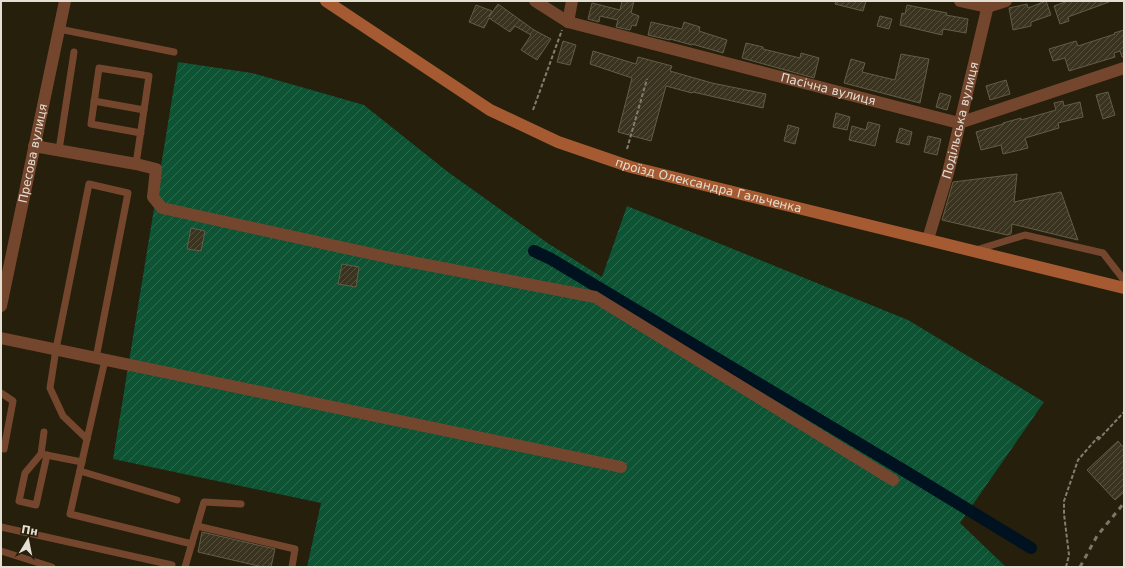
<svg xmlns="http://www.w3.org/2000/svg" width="1125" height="568" viewBox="0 0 1125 568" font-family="'DejaVu Sans',sans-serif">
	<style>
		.garden { fill: url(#garden-furrows) }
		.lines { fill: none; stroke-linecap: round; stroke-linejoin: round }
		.canal { stroke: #00121f; stroke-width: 12 }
		.building { fill: url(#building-hatch); stroke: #635d48 }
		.path { stroke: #827d6d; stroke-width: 2; stroke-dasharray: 4 2; stroke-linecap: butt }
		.lane { stroke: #75462e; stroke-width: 7 }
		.street { stroke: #75462e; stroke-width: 12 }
		.secondary { stroke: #a55a32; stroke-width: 12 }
		.rail { stroke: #7b7666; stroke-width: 3; stroke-dasharray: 5 5; stroke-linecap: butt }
		.labels { text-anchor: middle; stroke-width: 3; stroke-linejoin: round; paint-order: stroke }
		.street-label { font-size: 12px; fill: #e3dfd3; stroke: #251f0c }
	</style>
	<defs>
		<pattern id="garden-furrows" width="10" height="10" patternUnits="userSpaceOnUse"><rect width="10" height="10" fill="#0d5334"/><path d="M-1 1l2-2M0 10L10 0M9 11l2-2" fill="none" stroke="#306b50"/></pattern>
		<pattern id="building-hatch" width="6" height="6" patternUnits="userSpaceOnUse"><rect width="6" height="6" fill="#393320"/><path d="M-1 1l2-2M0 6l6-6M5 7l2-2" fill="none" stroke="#565040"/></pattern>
	</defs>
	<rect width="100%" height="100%" fill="#251f0c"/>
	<path class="garden" d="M178,62L252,73L364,105L448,172L549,244L602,277L627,206L908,320L1044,402L960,523L1006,567H307L321,503L113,459Z"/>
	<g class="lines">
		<path class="canal" d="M534,251L551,259L913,476L1031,548"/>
	</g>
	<g class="building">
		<path d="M622,1H634L631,13L639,16L636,26L632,25L630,30L616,27L618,20L600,16L599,22L588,19L592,3L620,10Z"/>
		<path d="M836,1H866L863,11L835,4Z"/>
		<path d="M1046,1L1051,15L1031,22V26L1013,30L1009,8L1027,4L1028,8Z"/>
		<path d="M1068,1H1108L1109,2L1068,17L1069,21L1060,24L1054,6Z"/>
		<path d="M498,4L534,30L551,39L537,60L521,50L531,35L515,26L510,32L489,18L484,28L469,22L476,5L492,11L489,17Z"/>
		<path d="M907,5L947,13L946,15L968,19L966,33L943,29L942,35L900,25L902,13L905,14Z"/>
		<path d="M880,16L892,19L889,29L877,26Z"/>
		<path d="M651,22L682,29L684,22L700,27L699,31L727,40L723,53L692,44V45L670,39V40L648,35Z"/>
		<path d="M1124,30V57H1122L1120,51L1114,53L1115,57L1069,71L1065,58L1053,61L1049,49L1076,41L1078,46L1115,34L1114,33Z"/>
		<path d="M563,41L576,45L570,65L557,62Z"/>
		<path d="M746,43L763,47V49L800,58L801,53L819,58L814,78L742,58Z"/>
		<path d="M593,51L636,64L638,57L672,66L670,71L712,83L766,94L763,108L693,92L692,93L666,86L651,141L618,132L632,78L590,64Z"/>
		<path d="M901,54L929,59L920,103L844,83L851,59L865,63L862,72L895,80Z"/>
		<path d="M1006,80L1010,94L990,100L986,86Z"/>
		<path d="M1108,92L1115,115L1103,119L1096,95Z"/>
		<path d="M940,93L951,96L947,110L936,107Z"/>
		<path d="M1063,101L1064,106L1080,102L1083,117L1058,123L1059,128L1025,138L1028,148L1003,154L1001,145L981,150L976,132L1003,124V123L1021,118V120L1056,110L1054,103Z"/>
		<path d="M836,113L850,117L847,130L833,127Z"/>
		<path d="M868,122L880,125L875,146L849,140L852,126L866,130Z"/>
		<path d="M788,125L799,128L795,144L784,141Z"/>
		<path d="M900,128L912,132L909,145L896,142Z"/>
		<path d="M928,136L941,139L937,155L924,152Z"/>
		<path d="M1017,174L1014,202L1061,192L1078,240L1012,224L1011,234L1007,235L942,220L953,182Z"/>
		<path d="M191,228L205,231L201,251L187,249Z"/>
		<path d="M342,264L359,267L356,287L338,284Z"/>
		<path d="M1118,441L1124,448V492L1115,500L1087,470Z"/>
		<path d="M202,532L275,549L271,567H263L198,552Z"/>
	</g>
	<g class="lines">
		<g class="path">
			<path d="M533,110L562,30"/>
			<path d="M627,149L647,79"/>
			<path d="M1098,440L1124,412"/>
			<path d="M1066,567L1069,555L1064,514V501L1078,460L1098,437H1101"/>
		</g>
		<g class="lane">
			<path d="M59,29L174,52"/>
			<path d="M94,101L144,110"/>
			<path d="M59,150L74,52"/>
			<path d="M136,164L149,76L99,68L91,124L141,133"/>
			<path d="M976,250L1025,235L1103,253L1124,280"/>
			<path d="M105,360L70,514L192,544"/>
			<path d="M1,393L13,401L4,449"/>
			<path d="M44,432L41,454L82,462"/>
			<path d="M87,439L63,416L50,388L56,349L89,184L128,193L96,358"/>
			<path d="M41,454L25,473L19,501L36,505L47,455"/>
			<path d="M80,471L177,500"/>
			<path d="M197,526L295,549L292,567"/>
			<path d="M1,527L172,565L171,567"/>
			<path d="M1,551L52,567"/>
			<path d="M185,567L204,502L241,504"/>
		</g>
		<g class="street">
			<path id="s1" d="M535,1L568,22L959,123L1124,68"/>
			<path d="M960,1L987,7L1006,1"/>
			<path d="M568,22L572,1"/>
			<path d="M34,146L136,164L156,169L153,197L162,208L391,258L595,297L893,480"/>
			<path id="s2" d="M928,239L948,173L989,1"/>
			<path id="s3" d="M1,306L65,1"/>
			<path d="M1,338L621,467"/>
		</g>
		<path class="secondary" id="s4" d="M326,1L490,110L558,142L631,167L1124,288"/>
		<path class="rail" d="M1080,567L1097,536L1124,503"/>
	</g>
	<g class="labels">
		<g class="street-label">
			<text dy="4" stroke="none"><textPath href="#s1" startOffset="308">Пасічна вулиця</textPath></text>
			<text dy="4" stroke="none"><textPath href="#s2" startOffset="123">Подільська вулиця</textPath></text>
			<text dy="4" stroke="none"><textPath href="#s3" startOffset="156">Пресова вулиця</textPath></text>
			<text dy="4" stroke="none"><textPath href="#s4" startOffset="429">проїзд Олександра Гальченка</textPath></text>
		</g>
	</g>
	<rect width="1125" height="568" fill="none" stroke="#e3dfd3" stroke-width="4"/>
	<g transform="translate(28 540) rotate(10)" stroke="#251f0c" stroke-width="3" paint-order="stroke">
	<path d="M0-3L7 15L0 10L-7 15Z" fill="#e3dfd3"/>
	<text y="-6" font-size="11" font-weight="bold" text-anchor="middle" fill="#e3dfd3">Пн</text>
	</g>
</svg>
